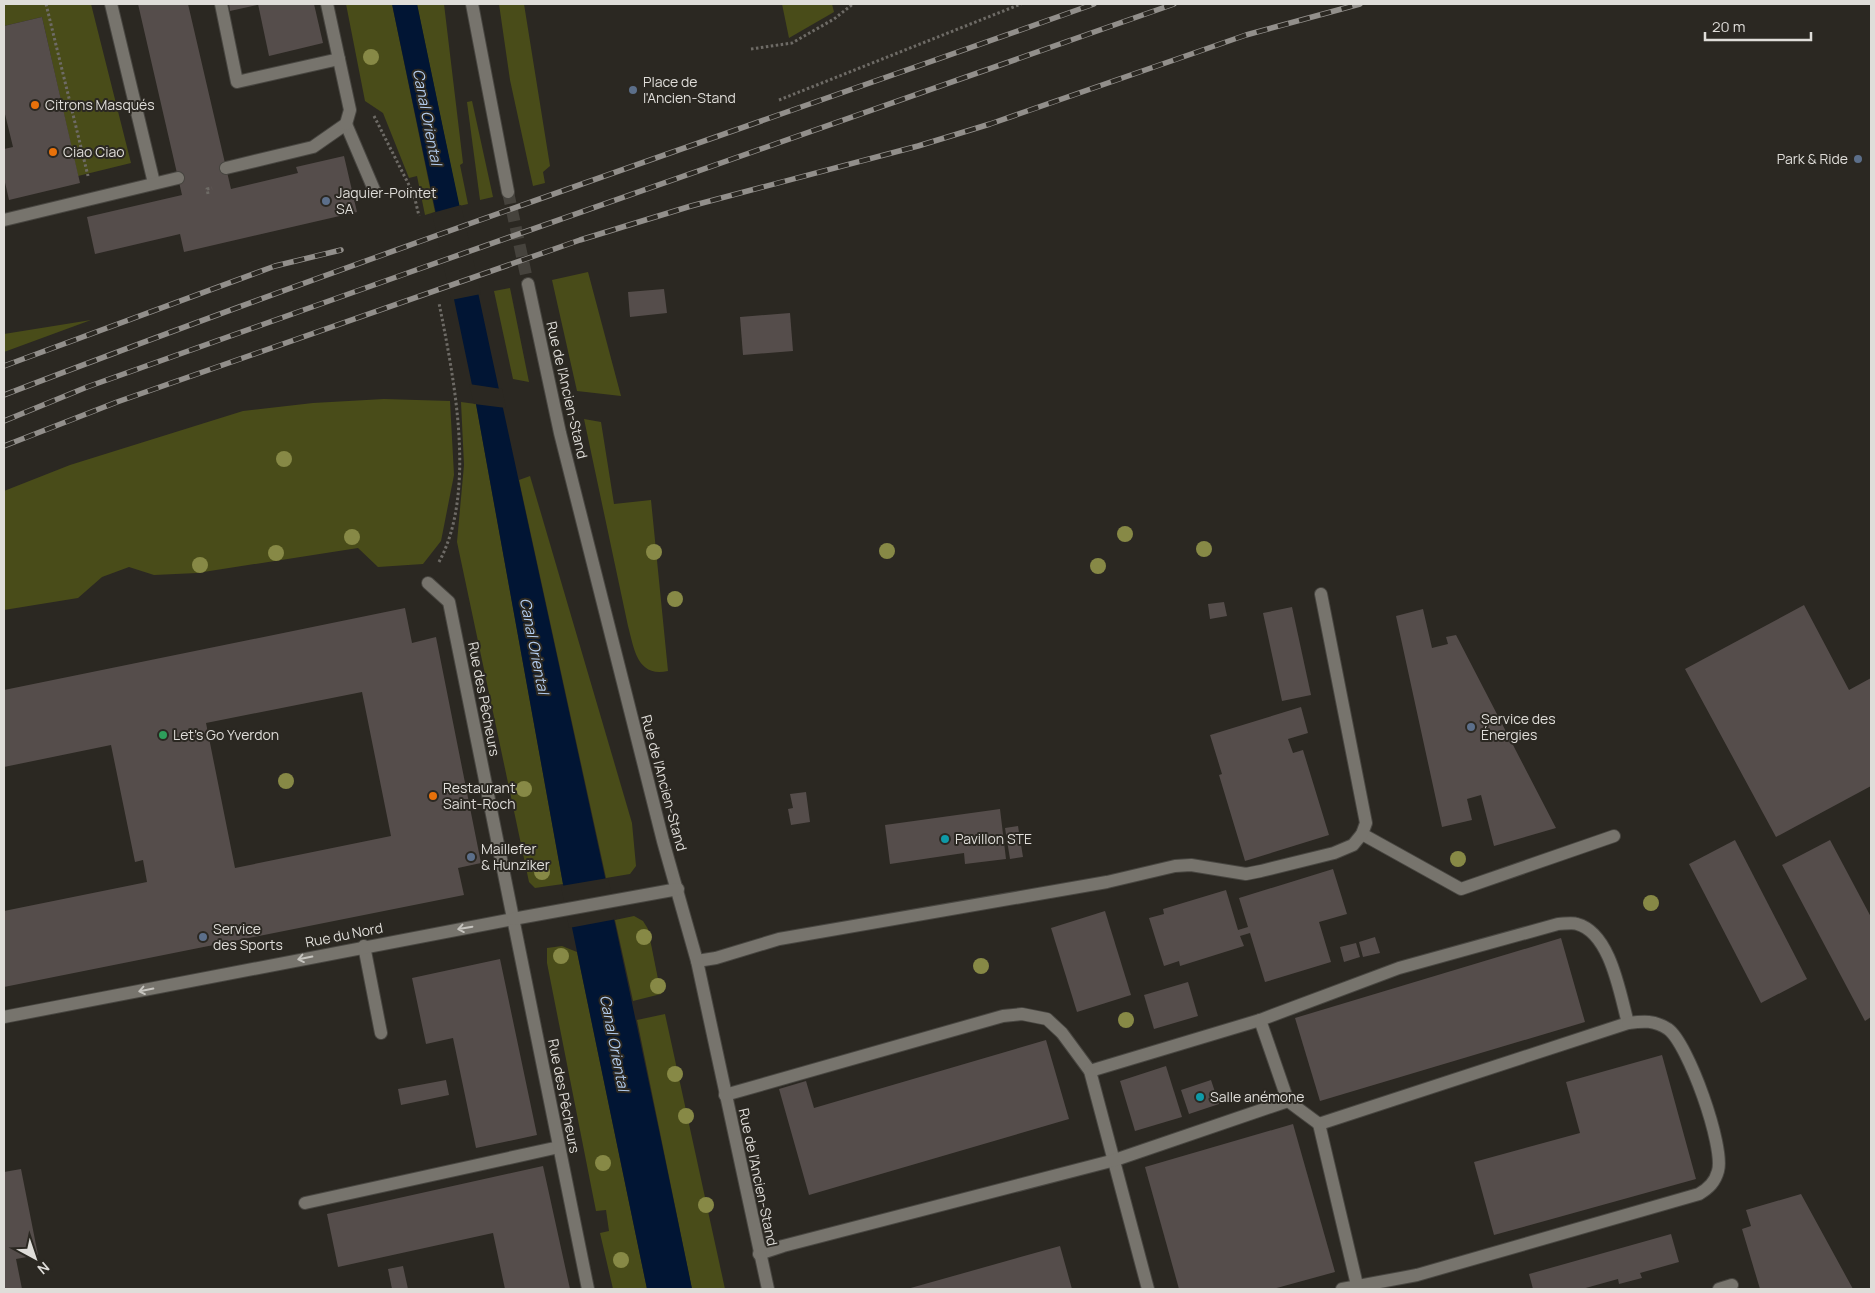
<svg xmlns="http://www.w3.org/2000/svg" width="1875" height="1293" viewBox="0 0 1875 1293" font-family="Manrope,sans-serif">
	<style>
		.green { fill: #494c19 }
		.water { fill: #011534 }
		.pier { fill: #2b2822 }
		.building { fill: #554d4b; fill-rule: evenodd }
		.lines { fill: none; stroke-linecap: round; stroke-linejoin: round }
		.minor-tunnel { stroke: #46433d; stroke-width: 12; stroke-dasharray: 12 6; stroke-linecap: butt }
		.service-casing { stroke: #484641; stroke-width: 14 }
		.minor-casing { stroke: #484641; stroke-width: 14 }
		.path { stroke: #6e6b66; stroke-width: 3; stroke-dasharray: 2.5 2.5; stroke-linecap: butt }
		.service { stroke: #77746d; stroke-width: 12 }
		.minor { stroke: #77746d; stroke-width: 12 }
		.rail-casing { stroke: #928f8b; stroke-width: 5.5 }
		.rail { stroke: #2b2822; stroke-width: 4; stroke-dasharray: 11; stroke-linecap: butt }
		.tree { fill: #878946 }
		.oneway { stroke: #c5c3be }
		.service-dot { fill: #5c6f8a; stroke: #2b2822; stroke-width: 2 }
		.food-dot { fill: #e8710a; stroke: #2b2822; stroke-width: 2 }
		.leisure-dot { fill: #2e9e5b; stroke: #2b2822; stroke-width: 2 }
		.culture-dot { fill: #0f9aa8; stroke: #2b2822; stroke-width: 2 }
		.labels { text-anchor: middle; stroke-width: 4; stroke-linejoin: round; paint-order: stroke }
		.poi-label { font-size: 14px; fill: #dfddd9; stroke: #2b2822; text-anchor: start }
		.street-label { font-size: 14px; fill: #dfddd9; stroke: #2b2822 }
		.water-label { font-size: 15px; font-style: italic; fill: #b4cef1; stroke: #2b2822 }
	</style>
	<rect width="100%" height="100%" fill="#2b2822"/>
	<g class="green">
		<path d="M4,4H91L131,163L78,176L42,17L4,26Z"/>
		<path d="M346,4H392L435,212L425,215L417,176L409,178L383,113L365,101Z"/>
		<path d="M417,4H444L463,163L460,165L468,204L459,206Z"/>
		<path d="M499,4H524L550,166L543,172L545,183L533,186L510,80Z"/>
		<path d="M782,4H832L834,12L789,38Z"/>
		<path d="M472,101L493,197L480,200L467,102Z"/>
		<path d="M588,272L621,396L577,391L552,280Z"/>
		<path d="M510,288L529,382L513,379L494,291Z"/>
		<path d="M91,320L4,352V334Z"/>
		<path d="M384,399L450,401L454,475L441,541L423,564L378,567L358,548L197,573L154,575L129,567L102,577L78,598L4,610V491L70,465L243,411L313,403Z"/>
		<path d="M461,402L476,404L563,884L535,888L529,882L457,542L464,465Z"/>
		<path d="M584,419L601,422L614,504L651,500L668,671C637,678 634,648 628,626Z"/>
		<path d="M530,476L632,823L636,866L630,874L606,878L519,480Z"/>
		<path d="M634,916L643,921L648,929L661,994L633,1001L615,920Z"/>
		<path d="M562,946L577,952L647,1289H613L600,1233L609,1231L606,1210L596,1211L547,963V948Z"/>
		<path d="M665,1014L725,1289H692L637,1020Z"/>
	</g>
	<path class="water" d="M392,4H417C506,433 604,860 692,1289H647L563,884L476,404Z"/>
	<g class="pier">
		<path d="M461,205L481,294L451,300L432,213Z"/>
		<path d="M469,384L502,389L506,408L474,404Z"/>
		<path d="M608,878L617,919L569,928L561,886Z"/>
	</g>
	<g class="building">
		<path d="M138,4H188L231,189L298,173L296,167L344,156L357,212L184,252L180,234L95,254L87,217L182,195Z"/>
		<path d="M229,4H257V5L230,11Z"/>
		<path d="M258,4H314L323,43L269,56Z"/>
		<path d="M42,17L80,183L9,200L4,178V149L13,147L4,110V26Z"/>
		<path d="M664,289L667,313L630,317L628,292Z"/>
		<path d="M790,313L793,351L743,355L740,317Z"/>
		<path d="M1224,602L1227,616L1210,619L1208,604Z"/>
		<path d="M1804,605L1849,690L1871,678V786L1776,837L1685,669Z"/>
		<path d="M1292,607L1311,695L1282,701L1263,613Z"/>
		<path d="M405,608L412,643L436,637L481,863L458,868L464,895L4,987V911L147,882L143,860L135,862L111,745L4,767V690ZM362,692L391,836L235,868L206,723Z"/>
		<path d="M1423,609L1432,648L1448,644L1446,637L1456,635L1556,828L1494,846L1481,795L1467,799L1472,820L1442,827L1396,616Z"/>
		<path d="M1301,707L1308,733L1288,739L1293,753L1303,750L1329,835L1245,861L1219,775L1222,774L1210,735Z"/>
		<path d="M806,792L810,822L791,825L788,809L793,808L790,794Z"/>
		<path d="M1000,809L1006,859L965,864L964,853L890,864L885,825Z"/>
		<path d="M1018,826L1023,857L1010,859L1005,828Z"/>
		<path d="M1735,840L1807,979L1761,1003L1689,864Z"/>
		<path d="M1830,840L1871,917V1017L1865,1021L1782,865Z"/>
		<path d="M1333,869L1347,914L1319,922L1331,962L1265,982L1250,933L1240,936L1244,946L1180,966L1179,961L1164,966L1149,918L1164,914L1163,909L1226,890L1238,930L1248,927L1239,898Z"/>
		<path d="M1105,911L1131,995L1077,1012L1051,928Z"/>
		<path d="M1375,937L1380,953L1363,957L1359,942Z"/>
		<path d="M1561,938L1585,1022L1320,1101L1295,1018Z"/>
		<path d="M1356,943L1360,957L1344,962L1340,947Z"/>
		<path d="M500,959L537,1135L476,1148L453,1038L426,1044L412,978Z"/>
		<path d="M1188,982L1198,1016L1154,1029L1144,995Z"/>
		<path d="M1046,1040L1069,1119L809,1195L779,1089L806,1081L814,1108Z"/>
		<path d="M1662,1055L1696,1179L1494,1235L1474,1162L1580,1133L1566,1082Z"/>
		<path d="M1166,1066L1182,1117L1135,1131L1120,1081Z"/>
		<path d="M446,1080L449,1095L401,1105L398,1089Z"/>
		<path d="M1211,1080L1219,1104L1189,1114L1181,1090Z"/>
		<path d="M1293,1124L1335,1272L1273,1289H1179L1145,1167Z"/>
		<path d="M543,1166L570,1289H505L493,1233L338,1267L327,1214Z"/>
		<path d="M21,1169L38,1255L16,1259L22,1289H4V1172Z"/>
		<path d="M1801,1194L1853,1289H1760L1742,1229L1751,1226L1746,1210Z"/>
		<path d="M1671,1234L1679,1262L1640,1273L1642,1278L1619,1284L1618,1279L1582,1289H1533L1529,1274Z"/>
		<path d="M1060,1246L1072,1289H907Z"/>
		<path d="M403,1266L408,1289H392L388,1269Z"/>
	</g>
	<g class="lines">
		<path class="minor-tunnel" d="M508,192L528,284"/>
		<defs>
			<g id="service">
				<path d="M111,4L154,183"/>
				<path d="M221,4L237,82L339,59"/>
				<path d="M226,168L313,147L346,124L375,192"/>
				<path d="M4,220L178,178"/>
				<path d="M1362,834L1461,889L1614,836"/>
				<path d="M364,946L381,1033"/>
				<path d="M697,961L716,958L779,939L1107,882L1175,866L1191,865L1246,874L1261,871L1334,853L1353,845L1362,834L1366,823L1321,594"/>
				<path d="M4,1017L513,919"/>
				<path d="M1260,1020L1288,1101"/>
				<path d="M725,1095L1003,1016L1022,1014L1047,1019L1062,1033L1090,1071L1148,1289"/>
				<path d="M1319,1124L1357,1285"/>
				<path d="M305,1203L559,1147"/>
				<path d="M759,1254L783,1246L1115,1160L1288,1101L1319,1124L1628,1023C1620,995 1611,933 1577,924C1572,922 1564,924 1558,924L1399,968L1260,1020L1090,1071"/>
				<path d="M1342,1289L1417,1275L1699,1194C1709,1188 1715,1182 1718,1171C1725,1147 1688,1043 1668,1029C1654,1020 1644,1021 1628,1023"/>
				<path d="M1719,1289L1732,1285"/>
			</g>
			<g id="minor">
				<path d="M327,4L350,110L346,124"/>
				<path d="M472,4L508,192"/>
				<path d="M528,284L560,433L663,841L697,961L768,1289"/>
				<path d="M428,583L449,602L588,1289"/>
				<path d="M513,919L678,889"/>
			</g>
		</defs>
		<use href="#service" class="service-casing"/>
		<use href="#minor" class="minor-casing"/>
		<g class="path">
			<path d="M46,4L88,176"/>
			<path d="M751,49L792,43L834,19L853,4"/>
			<path d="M779,100L1021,4"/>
			<path d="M374,116L414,195L419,216"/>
			<path d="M208,194L207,189L212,188"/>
			<path d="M439,562C477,492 454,378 439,303"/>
		</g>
		<use href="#service" class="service"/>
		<use href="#minor" class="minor"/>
		<defs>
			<g id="rail">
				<path d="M4,366L275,266L341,250"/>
				<path d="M4,395C364,257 730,133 1094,4"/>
				<path d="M4,421L87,387L416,270L1174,4"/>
				<path d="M4,446L117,402L580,240L691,206L918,146L990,124L1246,35L1360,4"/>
			</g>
		</defs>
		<use href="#rail" class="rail-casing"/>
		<use href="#rail" class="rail"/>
	</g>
	<g class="tree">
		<circle cx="371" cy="57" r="8"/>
		<circle cx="284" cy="459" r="8"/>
		<circle cx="1125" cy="534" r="8"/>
		<circle cx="352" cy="537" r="8"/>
		<circle cx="1204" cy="549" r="8"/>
		<circle cx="887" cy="551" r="8"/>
		<circle cx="654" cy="552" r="8"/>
		<circle cx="276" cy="553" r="8"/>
		<circle cx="200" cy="565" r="8"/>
		<circle cx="1098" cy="566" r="8"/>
		<circle cx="675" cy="599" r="8"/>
		<circle cx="286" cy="781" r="8"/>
		<circle cx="524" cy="789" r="8"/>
		<circle cx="1458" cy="859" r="8"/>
		<circle cx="542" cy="872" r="8"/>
		<circle cx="1651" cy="903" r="8"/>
		<circle cx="644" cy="937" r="8"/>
		<circle cx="561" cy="956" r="8"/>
		<circle cx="981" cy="966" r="8"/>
		<circle cx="658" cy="986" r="8"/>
		<circle cx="1126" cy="1020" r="8"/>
		<circle cx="675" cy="1074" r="8"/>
		<circle cx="686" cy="1116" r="8"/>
		<circle cx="603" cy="1163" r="8"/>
		<circle cx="706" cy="1205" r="8"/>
		<circle cx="621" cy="1260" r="8"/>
	</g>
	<defs><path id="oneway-shaft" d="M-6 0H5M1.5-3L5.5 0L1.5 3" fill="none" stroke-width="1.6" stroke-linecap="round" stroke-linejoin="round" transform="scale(1.25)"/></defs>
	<g class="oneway">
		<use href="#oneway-shaft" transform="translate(465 928) rotate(170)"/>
		<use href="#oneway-shaft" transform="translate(305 958) rotate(169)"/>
		<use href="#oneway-shaft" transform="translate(146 990) rotate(169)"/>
	</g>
	<g class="service-dot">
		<circle cx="633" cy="90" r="5"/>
		<circle cx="1858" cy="159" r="5"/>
		<circle cx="326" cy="201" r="5"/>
		<circle cx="1471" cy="727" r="5"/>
		<circle cx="471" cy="857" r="5"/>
		<circle cx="203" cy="937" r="5"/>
	</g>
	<g class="food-dot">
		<circle cx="35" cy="105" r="5"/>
		<circle cx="53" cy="152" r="5"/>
		<circle cx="433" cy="796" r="5"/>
	</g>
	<circle class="leisure-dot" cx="163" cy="735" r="5"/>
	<g class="culture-dot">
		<circle cx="945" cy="839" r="5"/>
		<circle cx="1200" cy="1097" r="5"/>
	</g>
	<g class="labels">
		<g class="poi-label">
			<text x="643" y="87">Place de<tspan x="643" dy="16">l'Ancien-Stand</tspan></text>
			<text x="45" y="110">Citrons Masqués</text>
			<text x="63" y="157">Ciao Ciao</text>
			<text x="1848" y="164" text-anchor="end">Park &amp; Ride</text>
			<text x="336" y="198">Jaquier-Pointet<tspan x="336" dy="16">SA</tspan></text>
			<text x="1481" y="724">Service des<tspan x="1481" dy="16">Énergies</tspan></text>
			<text x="173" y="740">Let's Go Yverdon</text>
			<text x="443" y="793">Restaurant<tspan x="443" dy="16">Saint-Roch</tspan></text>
			<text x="955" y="844">Pavillon STE</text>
			<text x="481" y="854">Maillefer<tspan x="481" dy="16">&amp; Hunziker</tspan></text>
			<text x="213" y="934">Service<tspan x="213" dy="16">des Sports</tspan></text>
			<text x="1210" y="1102">Salle anémone</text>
		</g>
		<g class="street-label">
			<text transform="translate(567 390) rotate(77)" y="5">Rue de l'Ancien-Stand</text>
			<text transform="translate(484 699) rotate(79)" y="5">Rue des Pêcheurs</text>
			<text transform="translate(664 783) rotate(75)" y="5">Rue de l'Ancien-Stand</text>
			<text transform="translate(344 935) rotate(-11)" y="5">Rue du Nord</text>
			<text transform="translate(564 1096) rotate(79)" y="5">Rue des Pêcheurs</text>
			<text transform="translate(758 1177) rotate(78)" y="5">Rue de l'Ancien-Stand</text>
		</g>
		<g class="water-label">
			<text transform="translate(427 117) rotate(79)" y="5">Canal Oriental</text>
			<text transform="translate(534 646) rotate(79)" y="5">Canal Oriental</text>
			<text transform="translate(614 1043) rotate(79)" y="5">Canal Oriental</text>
		</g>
	</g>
	<rect width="1875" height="1293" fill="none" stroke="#dfddd9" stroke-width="10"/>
	<g transform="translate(35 1258) rotate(140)" stroke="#2b2822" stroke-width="4" paint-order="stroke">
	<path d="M0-4L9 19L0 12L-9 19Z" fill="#dfddd9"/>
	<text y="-8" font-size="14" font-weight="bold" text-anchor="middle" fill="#dfddd9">N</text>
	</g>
	<path d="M1705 32v8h106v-8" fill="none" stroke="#dfddd9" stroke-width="2.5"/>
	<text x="1712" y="32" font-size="15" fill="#dfddd9" stroke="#2b2822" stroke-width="4" paint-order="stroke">20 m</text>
</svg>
